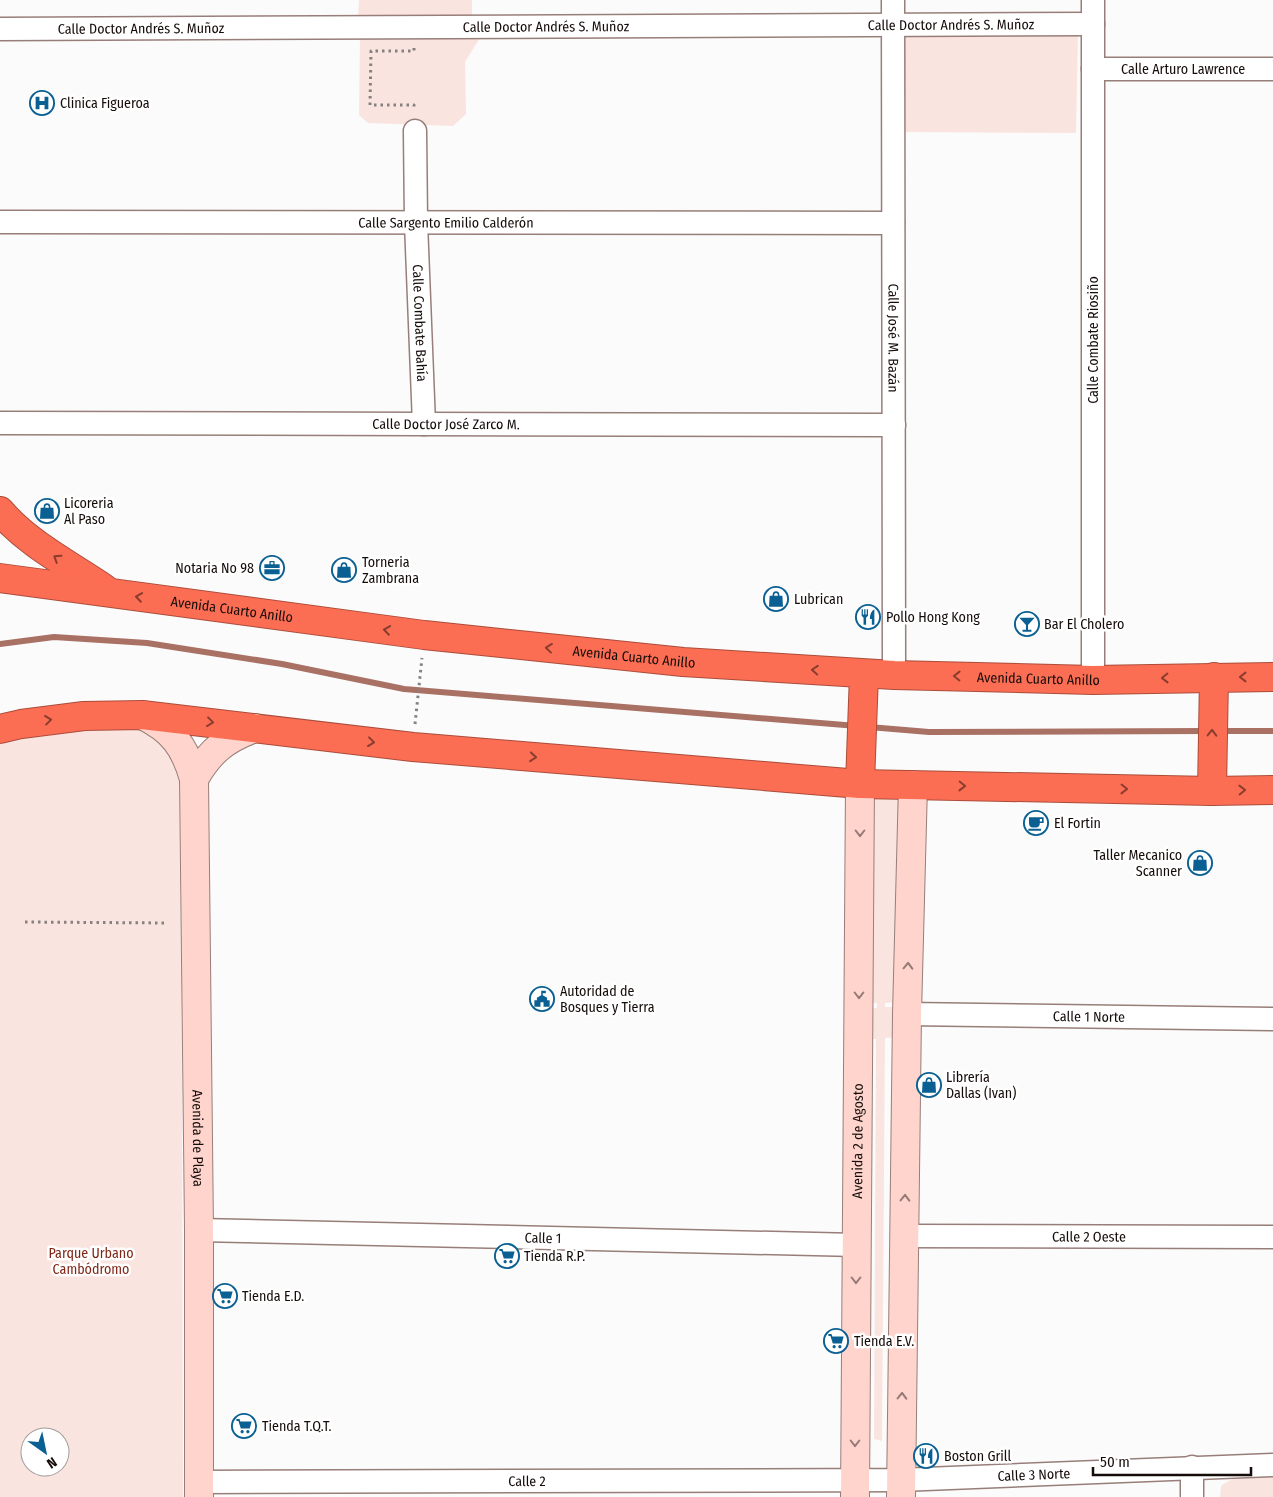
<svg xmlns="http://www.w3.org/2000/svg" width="1273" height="1497" viewBox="0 0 1273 1497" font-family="'Fira Sans Condensed',sans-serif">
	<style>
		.green { fill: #fae4df; fill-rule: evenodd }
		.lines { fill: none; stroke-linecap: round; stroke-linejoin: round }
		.stream { stroke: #a97064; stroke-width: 6 }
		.street-casing { stroke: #987e79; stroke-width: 25 }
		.secondary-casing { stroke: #987e79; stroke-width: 30 }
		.highway-casing { stroke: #ab4c3a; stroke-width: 30 }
		.path { stroke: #868180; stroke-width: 3; stroke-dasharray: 2.5 4; stroke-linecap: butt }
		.street { stroke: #fff; stroke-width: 22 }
		.secondary { stroke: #fed4cc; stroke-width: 28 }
		.highway { stroke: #fc6e54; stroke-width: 28 }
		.oneway { stroke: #883d2f }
		.oneway2 { stroke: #957a75 }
		.labels { text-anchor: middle; stroke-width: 5; stroke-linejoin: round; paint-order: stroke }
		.street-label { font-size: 14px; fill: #150c0a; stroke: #fff }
		.poi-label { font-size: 14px; fill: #150c0a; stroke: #fff; text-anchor: start }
		.park-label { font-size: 14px; fill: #812718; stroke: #fff }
	</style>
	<rect width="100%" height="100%" fill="#fbfbfb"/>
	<g class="green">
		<path d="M359,0H472V16L358,17Z"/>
		<path d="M904,31L1078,32L1076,133L903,132Z"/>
		<path d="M483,33L465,62L466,114L453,126L368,123L359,115L360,34Z"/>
		<path d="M129,726L156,738L172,754L179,780L182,1086L183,1497H0V744L54,731ZM30,1437H60V1467H30Z"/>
		<path d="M869,799L900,800L897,1002L885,1003V1007H895L897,1037L885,1038L882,1441L874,1439L876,1039H870L868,1008H877V1003H868Z"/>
		<path d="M1273,1475V1497H1220L1221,1486C1238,1473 1252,1475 1273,1475Z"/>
	</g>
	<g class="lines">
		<g class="stream">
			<path d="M0,644L54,637L147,643L282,664L404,689L857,726"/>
			<path d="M869,727L929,732L1207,731"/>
			<path d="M1219,731H1273"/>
		</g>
		<defs>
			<g id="street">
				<path id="s1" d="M893,0L894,675"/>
				<path id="s2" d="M0,29L1093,24"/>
				<path id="s3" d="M1093,69H1273"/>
				<path id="s4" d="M415,131L416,223L424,424"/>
				<path id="s5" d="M0,222L893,223"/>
				<path id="s6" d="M0,423L894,425"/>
				<path d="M1093,680V0"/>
				<path id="s7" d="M907,1014L1273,1019"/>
				<path id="s8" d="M199,1230L857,1245"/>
				<path id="s9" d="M905,1236L1273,1237"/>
				<path d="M1192,1467V1497"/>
				<path id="s10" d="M199,1482L901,1480L1273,1465"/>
			</g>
			<g id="secondary">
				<path id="s11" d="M142,715C173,730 185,747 194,779L199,1230V1497"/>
				<path d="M194,779C210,751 225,739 255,728"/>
				<path id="s12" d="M855,1497L860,784"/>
				<path d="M901,1497L907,1014L913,785"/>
			</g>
			<g id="highway">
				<path d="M0,511C28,544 70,565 105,589"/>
				<path id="s13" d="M0,578L424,635L683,662L894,675L1093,680L1273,677"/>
				<path d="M0,729L21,724L84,716L142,715L413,747L860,784L1212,791L1273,790"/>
				<path d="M860,784L864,674"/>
				<path d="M1212,791L1214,677"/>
			</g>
		</defs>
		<use href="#street" class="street-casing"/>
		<use href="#secondary" class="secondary-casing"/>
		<use href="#highway" class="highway-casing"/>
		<g class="path">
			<path d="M414,48V51H371L370,105H414V110"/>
			<path d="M415,724L422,658"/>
			<path d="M25,922L167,923"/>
		</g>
		<use href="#street" class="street"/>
		<use href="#secondary" class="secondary"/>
		<use href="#highway" class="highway"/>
	</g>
	<defs><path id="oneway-chevron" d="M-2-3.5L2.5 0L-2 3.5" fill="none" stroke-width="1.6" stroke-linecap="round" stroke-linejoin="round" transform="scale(1.25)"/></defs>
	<g class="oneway">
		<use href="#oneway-chevron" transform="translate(57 558) rotate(-147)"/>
		<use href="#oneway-chevron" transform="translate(139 597) rotate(-172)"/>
		<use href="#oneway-chevron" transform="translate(387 630) rotate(-172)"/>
		<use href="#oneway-chevron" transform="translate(549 648) rotate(-174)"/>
		<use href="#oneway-chevron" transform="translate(815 670) rotate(-176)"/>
		<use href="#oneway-chevron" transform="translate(957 676) rotate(-179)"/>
		<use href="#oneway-chevron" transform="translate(1243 677) rotate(180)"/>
		<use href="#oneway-chevron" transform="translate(1165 678) rotate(179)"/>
		<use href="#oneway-chevron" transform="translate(48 720) rotate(-7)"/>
		<use href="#oneway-chevron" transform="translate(210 722) rotate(7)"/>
		<use href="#oneway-chevron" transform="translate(1212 733) rotate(-89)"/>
		<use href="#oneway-chevron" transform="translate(371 742) rotate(7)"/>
		<use href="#oneway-chevron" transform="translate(533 757) rotate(5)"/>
		<use href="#oneway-chevron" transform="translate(962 786) rotate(1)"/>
		<use href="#oneway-chevron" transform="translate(1124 789) rotate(1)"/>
		<use href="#oneway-chevron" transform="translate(1242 790) rotate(-1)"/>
	</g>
	<g class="oneway2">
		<use href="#oneway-chevron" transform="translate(860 833) rotate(90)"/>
		<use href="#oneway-chevron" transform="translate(908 966) rotate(-88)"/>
		<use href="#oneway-chevron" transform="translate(859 995) rotate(90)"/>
		<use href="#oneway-chevron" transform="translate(905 1198) rotate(-89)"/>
		<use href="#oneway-chevron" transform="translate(856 1280) rotate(90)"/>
		<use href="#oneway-chevron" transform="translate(902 1396) rotate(-89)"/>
		<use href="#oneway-chevron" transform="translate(855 1443) rotate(90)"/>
	</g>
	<defs>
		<symbol id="hospital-ring" viewBox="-11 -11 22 22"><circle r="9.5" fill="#fff" stroke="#0a6092" stroke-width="1.5"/><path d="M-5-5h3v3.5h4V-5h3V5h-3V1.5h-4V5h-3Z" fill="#0a6092"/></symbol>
		<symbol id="shop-ring" viewBox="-11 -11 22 22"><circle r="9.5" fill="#fff" stroke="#0a6092" stroke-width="1.5"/><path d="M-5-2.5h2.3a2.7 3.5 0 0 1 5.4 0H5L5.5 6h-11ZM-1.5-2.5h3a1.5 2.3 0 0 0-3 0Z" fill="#0a6092"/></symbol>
		<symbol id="office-ring" viewBox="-11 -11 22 22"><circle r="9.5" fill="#fff" stroke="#0a6092" stroke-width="1.5"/><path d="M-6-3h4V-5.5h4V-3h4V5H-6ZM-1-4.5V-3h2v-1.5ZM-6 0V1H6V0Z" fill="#0a6092"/></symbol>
		<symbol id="restaurant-ring" viewBox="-11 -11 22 22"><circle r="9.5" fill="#fff" stroke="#0a6092" stroke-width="1.5"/><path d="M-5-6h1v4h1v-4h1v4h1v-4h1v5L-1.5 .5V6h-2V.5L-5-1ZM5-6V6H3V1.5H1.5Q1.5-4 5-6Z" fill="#0a6092"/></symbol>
		<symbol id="bar-ring" viewBox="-11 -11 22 22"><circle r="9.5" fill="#fff" stroke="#0a6092" stroke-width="1.5"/><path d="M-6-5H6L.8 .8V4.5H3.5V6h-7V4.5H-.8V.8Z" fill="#0a6092"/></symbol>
		<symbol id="cafe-ring" viewBox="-11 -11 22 22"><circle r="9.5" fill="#fff" stroke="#0a6092" stroke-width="1.5"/><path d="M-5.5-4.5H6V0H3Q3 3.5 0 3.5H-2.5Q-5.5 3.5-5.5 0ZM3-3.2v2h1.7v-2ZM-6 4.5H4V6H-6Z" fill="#0a6092"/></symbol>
		<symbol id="civic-ring" viewBox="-11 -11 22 22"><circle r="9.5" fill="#fff" stroke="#0a6092" stroke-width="1.5"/><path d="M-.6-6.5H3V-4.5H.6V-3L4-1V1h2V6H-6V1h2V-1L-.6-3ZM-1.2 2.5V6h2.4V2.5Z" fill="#0a6092"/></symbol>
		<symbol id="supermarket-ring" viewBox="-11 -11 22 22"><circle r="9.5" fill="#fff" stroke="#0a6092" stroke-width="1.5"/><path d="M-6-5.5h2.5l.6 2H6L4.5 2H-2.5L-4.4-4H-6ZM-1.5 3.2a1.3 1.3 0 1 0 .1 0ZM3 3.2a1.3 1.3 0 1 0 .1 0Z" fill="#0a6092"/></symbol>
	</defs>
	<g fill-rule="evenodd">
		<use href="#hospital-ring" x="28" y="89" width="28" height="28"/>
		<use href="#shop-ring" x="33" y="497" width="28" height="28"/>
		<use href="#office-ring" x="258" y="554" width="28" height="28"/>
		<use href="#shop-ring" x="330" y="556" width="28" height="28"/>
		<use href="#shop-ring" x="762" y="585" width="28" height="28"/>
		<use href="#restaurant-ring" x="854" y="603" width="28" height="28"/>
		<use href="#bar-ring" x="1013" y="610" width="28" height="28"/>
		<use href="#cafe-ring" x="1022" y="809" width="28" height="28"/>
		<use href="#shop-ring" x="1186" y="849" width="28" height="28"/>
		<use href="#civic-ring" x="528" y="985" width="28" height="28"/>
		<use href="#shop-ring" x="915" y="1071" width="28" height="28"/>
		<use href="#supermarket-ring" x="493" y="1242" width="28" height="28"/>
		<use href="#supermarket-ring" x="211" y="1282" width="28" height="28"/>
		<use href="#supermarket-ring" x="822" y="1327" width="28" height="28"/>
		<use href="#supermarket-ring" x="230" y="1412" width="28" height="28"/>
		<use href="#restaurant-ring" x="912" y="1442" width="28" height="28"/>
	</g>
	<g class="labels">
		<g class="street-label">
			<text dy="5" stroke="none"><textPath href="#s2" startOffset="951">Calle Doctor Andrés S. Muñoz</textPath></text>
			<text dy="5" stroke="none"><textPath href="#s2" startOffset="546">Calle Doctor Andrés S. Muñoz</textPath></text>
			<text dy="5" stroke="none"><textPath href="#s2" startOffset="141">Calle Doctor Andrés S. Muñoz</textPath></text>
			<text dy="5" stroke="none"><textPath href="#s3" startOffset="90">Calle Arturo Lawrence</textPath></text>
			<text dy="5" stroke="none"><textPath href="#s5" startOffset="446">Calle Sargento Emilio Calderón</textPath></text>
			<text dy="5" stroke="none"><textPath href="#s4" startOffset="192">Calle Combate Bahía</textPath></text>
			<text dy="5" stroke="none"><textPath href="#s1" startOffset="338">Calle José M. Bazán</textPath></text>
			<text transform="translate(1093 340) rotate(-90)" y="5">Calle Combate Riosiño</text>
			<text dy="5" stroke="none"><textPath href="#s6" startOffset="446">Calle Doctor José Zarco M.</textPath></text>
			<text dy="5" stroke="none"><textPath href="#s13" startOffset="234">Avenida Cuarto Anillo</textPath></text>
			<text dy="5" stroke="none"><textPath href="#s13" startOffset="639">Avenida Cuarto Anillo</textPath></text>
			<text dy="5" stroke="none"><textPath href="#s13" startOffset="1044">Avenida Cuarto Anillo</textPath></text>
			<text dy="5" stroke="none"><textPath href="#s7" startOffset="182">Calle 1 Norte</textPath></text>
			<text dy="5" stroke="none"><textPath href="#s11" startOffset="445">Avenida de Playa</textPath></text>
			<text dy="5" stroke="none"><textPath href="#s12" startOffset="356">Avenida 2 de Agosto</textPath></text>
			<text dy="5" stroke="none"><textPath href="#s9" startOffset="184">Calle 2 Oeste</textPath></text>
			<text dy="5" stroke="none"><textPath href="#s8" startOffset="344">Calle 1</textPath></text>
			<text dy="5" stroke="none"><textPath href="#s10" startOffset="835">Calle 3 Norte</textPath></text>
			<text dy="5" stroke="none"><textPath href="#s10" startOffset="328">Calle 2</textPath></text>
		</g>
		<g class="poi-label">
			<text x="60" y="108">Clinica Figueroa</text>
			<text x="64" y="508">Licoreria<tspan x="64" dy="16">Al Paso</tspan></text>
			<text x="362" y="567">Torneria<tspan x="362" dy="16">Zambrana</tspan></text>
			<text x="254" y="573" text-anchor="end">Notaria No 98</text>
			<text x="794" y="604">Lubrican</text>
			<text x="886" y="622">Pollo Hong Kong</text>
			<text x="1044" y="629">Bar El Cholero</text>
			<text x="1054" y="828">El Fortin</text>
			<text x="1182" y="860" text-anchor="end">Taller Mecanico<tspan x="1182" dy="16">Scanner</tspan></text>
			<text x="560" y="996">Autoridad de<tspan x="560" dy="16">Bosques y Tierra</tspan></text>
			<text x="946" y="1082">Librería<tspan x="946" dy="16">Dallas (Ivan)</tspan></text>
			<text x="524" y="1261">Tienda R.P.</text>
			<text x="242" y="1301">Tienda E.D.</text>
			<text x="854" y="1346">Tienda E.V.</text>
			<text x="262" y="1431">Tienda T.Q.T.</text>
			<text x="944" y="1461">Boston Grill</text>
		</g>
		<g class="park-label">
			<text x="91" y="1258">Parque Urbano<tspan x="91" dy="16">Cambódromo</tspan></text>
		</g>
	</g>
	<g transform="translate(45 1452) rotate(147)"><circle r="24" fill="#ffffff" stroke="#a19e9d"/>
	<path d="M0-4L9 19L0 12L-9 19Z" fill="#0a6092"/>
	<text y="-8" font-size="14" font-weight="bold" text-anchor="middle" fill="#150c0a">N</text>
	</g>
	<path d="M1093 1467v8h158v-8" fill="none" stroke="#150c0a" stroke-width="2.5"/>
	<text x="1100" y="1467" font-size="15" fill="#150c0a" stroke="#ffffff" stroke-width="4" paint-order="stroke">50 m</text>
</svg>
